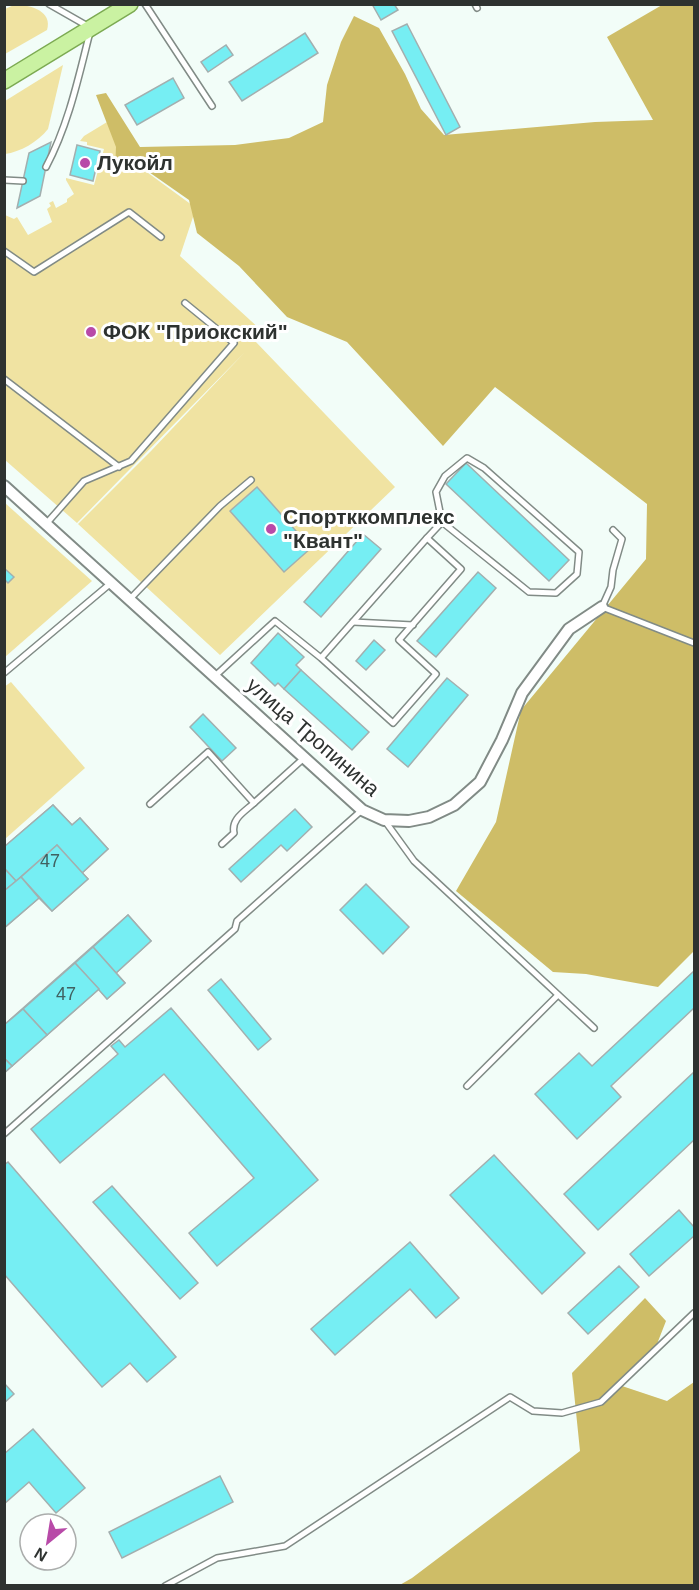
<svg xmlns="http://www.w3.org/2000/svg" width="699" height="1590" viewBox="0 0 699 1590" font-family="Helvetica,sans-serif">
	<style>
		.green { fill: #f0e3a2 }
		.forest { fill: #cebd67 }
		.building { fill: #76eef3; stroke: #a3afaf; stroke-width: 1.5 }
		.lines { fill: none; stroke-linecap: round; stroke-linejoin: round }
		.service-casing { stroke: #818b86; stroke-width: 8 }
		.minor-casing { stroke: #818b86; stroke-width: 14 }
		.primary-casing { stroke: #7caa52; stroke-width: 18 }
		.service { stroke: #fff; stroke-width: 5 }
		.minor { stroke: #fff; stroke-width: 10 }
		.primary { stroke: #caf2a2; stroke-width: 15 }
		.poi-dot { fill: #b84aa8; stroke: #fff; stroke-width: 2 }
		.labels { text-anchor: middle; stroke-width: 6; stroke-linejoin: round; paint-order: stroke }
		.number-label { font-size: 18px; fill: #406161 }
		.poi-label { font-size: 21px; font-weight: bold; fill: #2e3230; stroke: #fff; text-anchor: start }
		.street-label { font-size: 21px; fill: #2e3230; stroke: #fff }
	</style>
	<rect width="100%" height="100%" fill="#f2fdf8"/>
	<g class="green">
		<path d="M14,5C28,4 53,10 47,30L5,54V9Z"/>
		<path d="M63,65L48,129C38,142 20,152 5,154V101Z"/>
		<path d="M117,116L133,162L196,208L180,256L263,332L255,341L395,487L220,655L78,524L151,451L245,352L77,523L5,460V215L14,219L17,217L28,235L52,222L47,209L51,206L49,203L53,201L56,208L67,202V199L74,194L66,180V178L94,185L104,149L87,145V142L80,141L84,136Z"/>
		<path d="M5,503L92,581L5,657Z"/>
		<path d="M11,682L85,768L5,839L4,687Z"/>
	</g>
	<g class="forest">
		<path d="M662,5H694V951L658,987L586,974L553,972L456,891L496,822L521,710L646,559L647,504L495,387L443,446L347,342L287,317L239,266L197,233L189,200L136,163L123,170L115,171L116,147L96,95L106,93L140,147L235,145L289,138L323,122L327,85L341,42L354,16L379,28L405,74L421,109L444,135L595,122L653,120L607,37Z"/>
		<path d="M645,1298L666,1321L657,1344L622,1386L667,1401L694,1382V1585L398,1586L412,1578L580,1451L572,1373Z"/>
	</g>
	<g class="building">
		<path d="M372,4H394L398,10L381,20Z"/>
		<path d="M407,24L460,127L446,135L392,31Z"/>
		<path d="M305,33L318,53L242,101L229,82Z"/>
		<path d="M226,45L233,55L208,72L201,62Z"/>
		<path d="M173,78L184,98L137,125L125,105Z"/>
		<path d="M51,142L40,196L17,208L29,153Z"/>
		<path d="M77,145L100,151L93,181L70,175Z"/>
		<path d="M466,463L569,560L549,581L446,484Z"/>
		<path d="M257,487L311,548L284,572L230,511Z"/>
		<path d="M363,534L381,549L321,617L304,602Z"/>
		<path d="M4,568L14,577L8,583L4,579Z"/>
		<path d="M478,572L496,588L436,657L417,641Z"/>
		<path d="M278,633L304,657L296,665L301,670L284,689L278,683L275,686L251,663Z"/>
		<path d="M374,640L385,650L366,670L356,661Z"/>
		<path d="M301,670L369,732L352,750L284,689Z"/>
		<path d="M447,678L468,695L408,767L387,749Z"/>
		<path d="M203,714L236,748L222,761L190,727Z"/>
		<path d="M53,805L72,825L80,818L108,849L82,873L88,879L52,911L39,898L4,928V847Z"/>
		<path d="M53,805L72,825L80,818L108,849L82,873L57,845L16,881L4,868V847Z"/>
		<path d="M295,809L312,827L287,851L281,845L241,882L229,869Z"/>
		<path d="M57,845L88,879L52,911L21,877Z"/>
		<path d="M4,868L16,881L4,891Z"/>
		<path d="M21,877L39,898L4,928V891Z"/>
		<path d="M366,884L409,927L383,954L340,910Z"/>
		<path d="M128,915L151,941L116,973L125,983L107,999L99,989L4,1073V1025Z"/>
		<path d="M128,915L151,941L116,973L93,947Z"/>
		<path d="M93,947L125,983L107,999L75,963Z"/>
		<path d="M75,963L99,989L47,1035L23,1009Z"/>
		<path d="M694,971V1008L611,1086L621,1097L577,1139L535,1094L579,1053L592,1066Z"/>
		<path d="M221,979L271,1039L258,1050L208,990Z"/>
		<path d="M171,1008L318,1180L217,1266L189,1233L254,1178L164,1074L60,1163L31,1129L118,1054L111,1046L119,1040L125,1047Z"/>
		<path d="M23,1009L47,1035L12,1066L4,1058V1025Z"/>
		<path d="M4,1058L12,1066L4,1073Z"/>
		<path d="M694,1072V1140L598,1230L564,1194Z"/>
		<path d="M494,1155L585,1253L542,1294L450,1195Z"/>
		<path d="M8,1162L176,1357L147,1382L130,1363L102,1387L4,1274V1165Z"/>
		<path d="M112,1186L198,1283L180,1299L93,1202Z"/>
		<path d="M679,1210L694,1227V1236L649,1276L630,1254Z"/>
		<path d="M410,1242L459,1298L436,1318L410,1289L335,1355L311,1329Z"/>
		<path d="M619,1266L639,1287L588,1334L568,1313Z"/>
		<path d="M4,1383L14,1394L4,1403Z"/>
		<path d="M33,1429L85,1488L56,1513L29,1482L4,1504V1454Z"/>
		<path d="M220,1476L233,1502L122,1558L109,1532Z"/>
	</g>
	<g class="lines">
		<defs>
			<g id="service">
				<path d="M145,4L212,106"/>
				<path d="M475,4L477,8"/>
				<path d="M46,167C69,124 79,75 91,28L49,4"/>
				<path d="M4,180L23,181"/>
				<path d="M4,251L34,272L129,212L161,237"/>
				<path d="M4,379L119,467"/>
				<path d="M46,524L84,481L131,461L234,343L185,303"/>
				<path d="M613,530L622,539L613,570L611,587L602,607L694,643"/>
				<path d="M427,538L442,522L529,592L556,593L577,574L579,552L484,468L467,458L445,476L436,492L442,522"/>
				<path d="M130,599L220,506L251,480"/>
				<path d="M353,622L413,625"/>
				<path d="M4,673L111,583"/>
				<path d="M215,676L275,621L321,658L393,723L436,674L399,640L461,569L427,538L321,658"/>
				<path d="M150,804L208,752L254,803L304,758"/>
				<path d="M385,821L414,861L594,1028"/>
				<path d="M222,844L234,833C231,819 244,812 254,803"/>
				<path d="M467,1086L558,995"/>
				<path d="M4,1134L235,929L237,921L362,810"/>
				<path d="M165,1586L217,1558L285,1546L510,1397L533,1411L562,1413L601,1402L694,1313"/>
			</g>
			<path id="minor" d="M4,486L362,810L384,820L409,821L429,817L454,805L480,782L502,740L522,693L569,629L602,607"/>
			<path id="primary" d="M4,81L130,4"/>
		</defs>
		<use href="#service" class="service-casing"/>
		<use href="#minor" class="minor-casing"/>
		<use href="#primary" class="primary-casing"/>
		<use href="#service" class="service"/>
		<use href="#minor" class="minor"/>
		<use href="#primary" class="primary"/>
	</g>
	<g class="poi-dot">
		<circle cx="85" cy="163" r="6"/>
		<circle cx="91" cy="332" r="6"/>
		<circle cx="271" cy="529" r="6"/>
	</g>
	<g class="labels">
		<g class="number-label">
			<text x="50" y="867">47</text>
			<text x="66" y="1000">47</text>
		</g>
		<g class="poi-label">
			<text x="97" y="170">Лукойл</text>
			<text x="103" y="339">ФОК "Приокский"</text>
			<text x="283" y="524">Спортккомплекс<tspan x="283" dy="24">"Квант"</tspan></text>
		</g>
		<g class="street-label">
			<text transform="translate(313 737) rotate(41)" y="7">улица Тропинина</text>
		</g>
	</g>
	<rect width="699" height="1590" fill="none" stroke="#2e3230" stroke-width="12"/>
	<g transform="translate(48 1542) rotate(210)"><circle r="28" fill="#ffffff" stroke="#abadac" stroke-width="1.5"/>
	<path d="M0-4.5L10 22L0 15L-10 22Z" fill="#b84aa8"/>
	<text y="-9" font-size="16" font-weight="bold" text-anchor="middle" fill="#2e3230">N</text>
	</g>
</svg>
